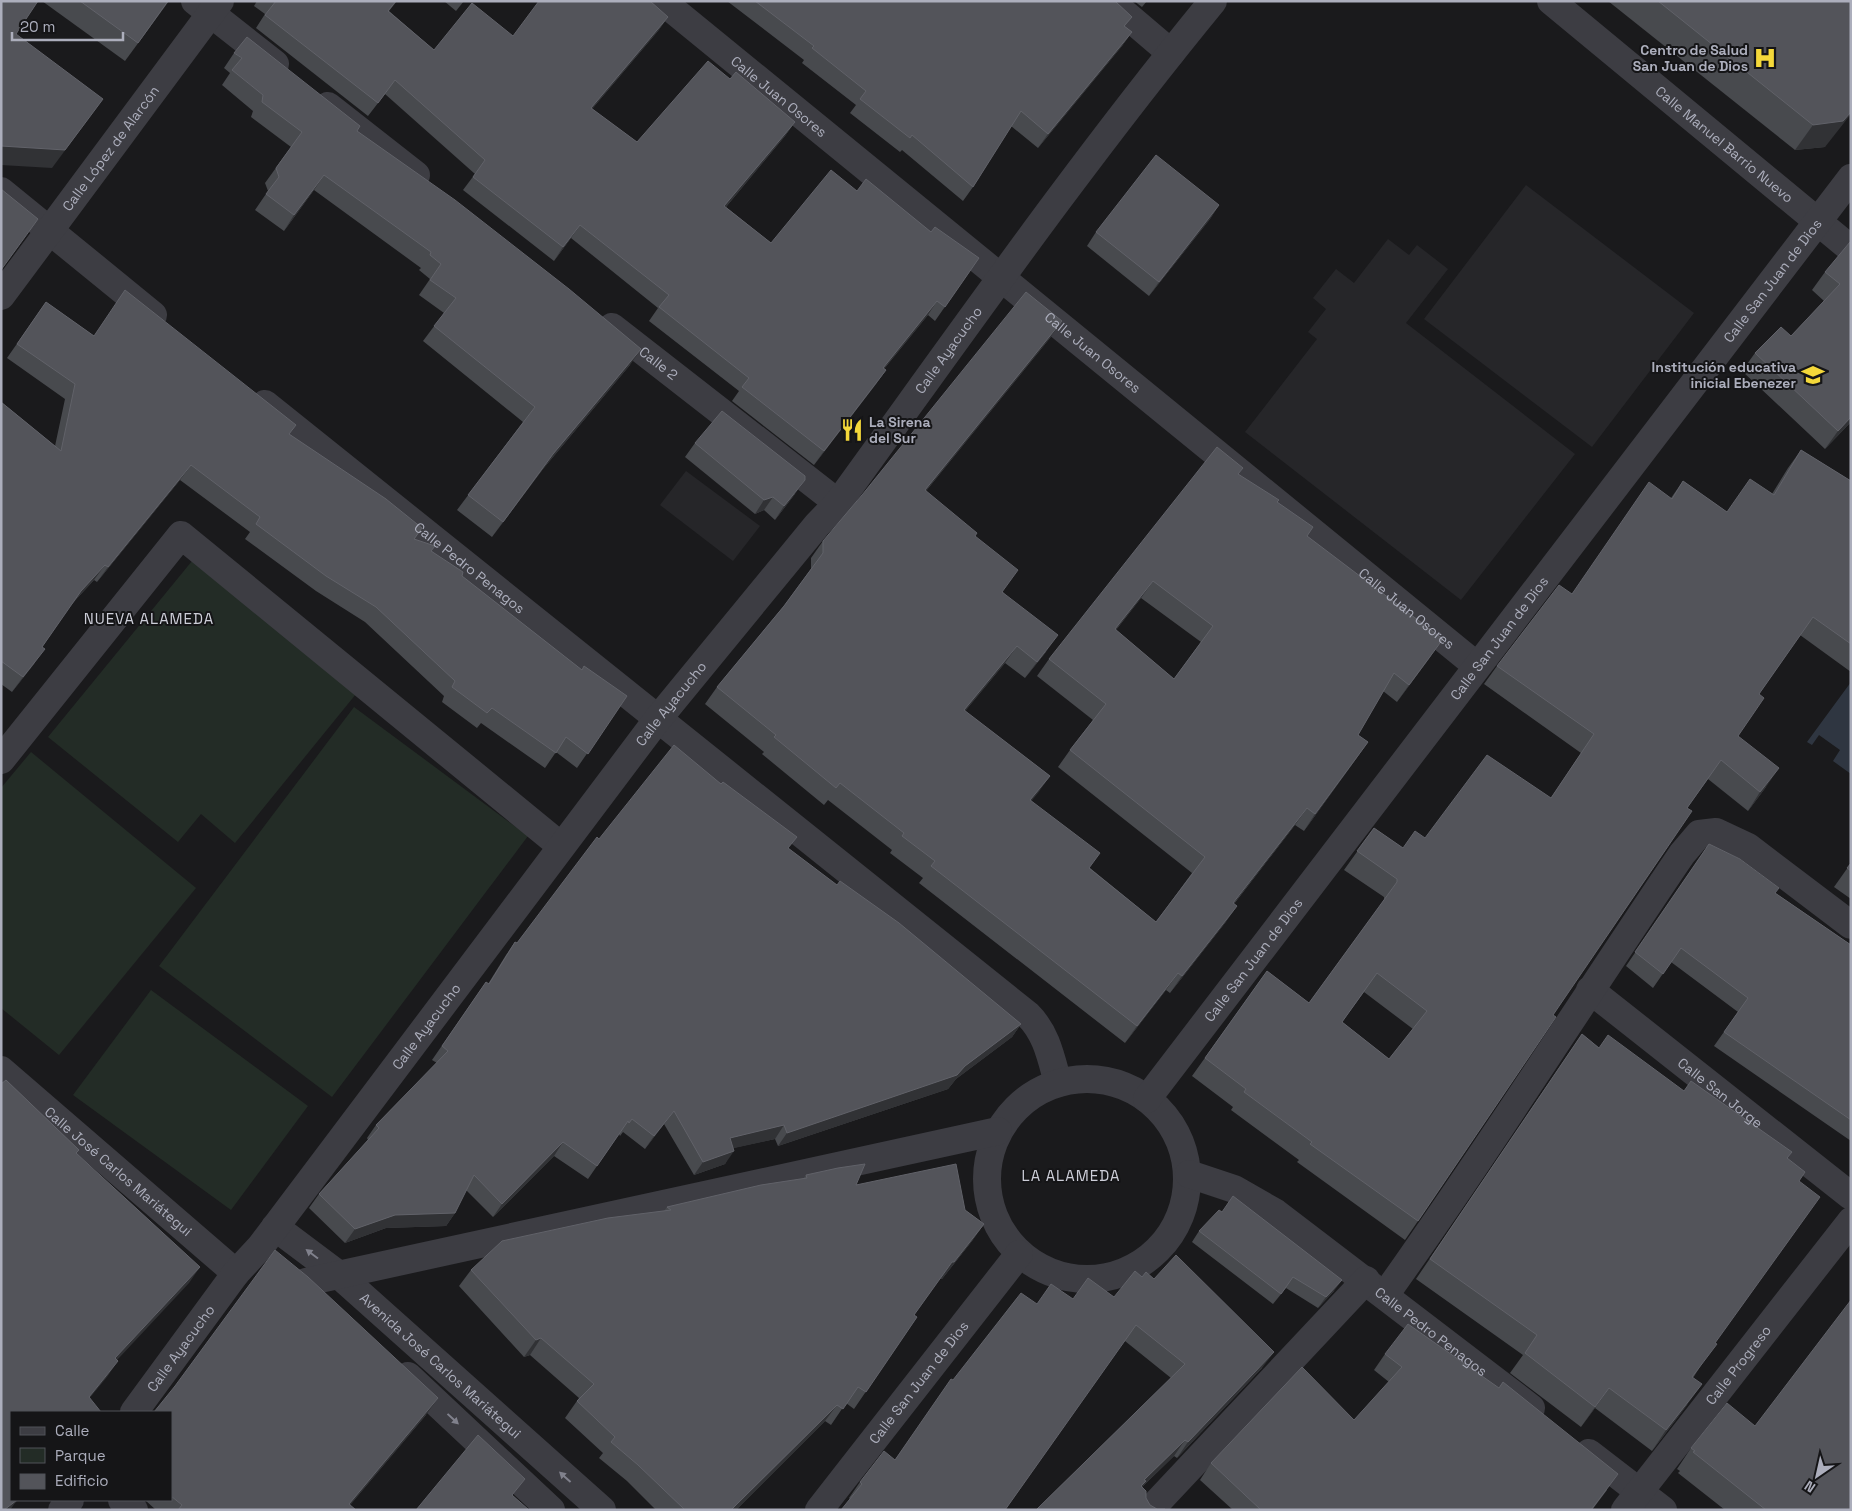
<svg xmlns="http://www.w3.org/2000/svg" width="1852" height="1511" viewBox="0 0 1852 1511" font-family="'Space Grotesk',sans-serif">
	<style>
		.built { fill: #262629 }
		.green { fill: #232c26 }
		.water { fill: #2f3641 }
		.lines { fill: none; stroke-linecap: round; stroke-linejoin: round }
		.minor { stroke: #3d3d43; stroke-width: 28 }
		.wall { fill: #484a4e; fill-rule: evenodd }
		.shaded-wall { fill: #313235 }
		.building { fill: #53545a; stroke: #616269; fill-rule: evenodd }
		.oneway { fill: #80818c }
		.labels { text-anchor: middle; stroke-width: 4; stroke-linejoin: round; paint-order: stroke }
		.poi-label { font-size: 14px; font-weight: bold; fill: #acaebc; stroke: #151517; text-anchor: end }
		.street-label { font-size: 14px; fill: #acaebc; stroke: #151517 }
		.neighbourhood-label { font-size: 15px; letter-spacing: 1px; fill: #cdced8; stroke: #151517 }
	</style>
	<rect width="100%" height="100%" fill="#1a1a1c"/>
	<g class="built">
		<path d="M1526,185L1694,313L1592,447L1424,319Z"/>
		<path d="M1388,239L1409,255L1417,245L1448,269L1406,323L1575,454L1461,600L1245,432L1317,339L1308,332L1326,309L1313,298L1336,269L1354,283Z"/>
		<path d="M686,471L760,526L733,561L660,505Z"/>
	</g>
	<g class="green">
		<path d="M192,561L356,694L235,843L201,814L178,842L48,737Z"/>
		<path d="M354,707L528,836L332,1097L159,966Z"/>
		<path d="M31,752L196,888L59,1055L1,1008V788Z"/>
		<path d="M151,990L308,1106L231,1210L73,1095Z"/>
	</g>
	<path class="water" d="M1851,682V774L1833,761L1840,750L1819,735L1812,745L1807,742Z"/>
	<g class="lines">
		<g class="minor">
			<path d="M195,1L275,64"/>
			<path id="s1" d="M662,1L1477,666"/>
			<path d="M1110,1L1171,53"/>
			<path id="s2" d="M1551,1L1851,249"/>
			<path d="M328,106L416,175"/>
			<path d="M1,191L153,315"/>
			<path id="s3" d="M1,296L220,1"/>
			<path id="s4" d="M612,327L838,503"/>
			<path id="s5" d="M265,404L1028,1015C1047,1034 1051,1058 1058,1083"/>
			<path d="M1,760L181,535L561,846"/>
			<path id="s6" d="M1590,990L1851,1196"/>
			<path id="s7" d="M1,1070L236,1273"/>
			<circle cx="1087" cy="1179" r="100"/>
			<path id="s8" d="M1147,1099L1851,178"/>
			<path id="s9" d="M1189,1174L1234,1189L1276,1213L1531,1408"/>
			<path id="s10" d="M275,1227L339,1275L602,1510"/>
			<path d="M306,1282L998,1131"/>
			<path d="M1385,1295C1488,1151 1582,1001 1682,854L1699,834L1716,832L1748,847L1851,925"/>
			<path d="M408,1376L551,1510"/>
			<path id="s11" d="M134,1412L236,1273L261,1246L657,720L817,525L838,503C960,335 1080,163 1213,1"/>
			<path d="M1589,1453L1663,1510"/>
			<path d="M122,1500L134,1510"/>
			<path d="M62,1510L70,1500"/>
			<path id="s12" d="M819,1510L1019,1254"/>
			<path d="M1150,1510L1366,1280"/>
			<path id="s13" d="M1625,1510L1851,1221"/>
		</g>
	</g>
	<g class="wall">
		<path d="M42,1H169L125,61Z"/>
		<path d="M257,1H397L389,11L434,50L513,36L668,17L658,31L592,109L637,142L730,79L795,122L785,136L726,207L771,243L857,191L979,258L935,321L928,315L884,369L886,370L876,384L814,465L732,401L739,391L649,321L658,308L571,238L554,261L463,190L475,174L385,94L368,116L256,28L265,14L254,6Z"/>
		<path d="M444,1H464L456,11Z"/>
		<path d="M727,1H1115L1132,17L1125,26L1132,32L1122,46L1038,148L1011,126L973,187L963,201L902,150L900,152L850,113L856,105L802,63L804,60Z"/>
		<path d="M1134,1H1147L1142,7Z"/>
		<path d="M1608,1H1851L1825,147L1795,150Z"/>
		<path d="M234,53L357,131L630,365L543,469L492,537L457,510L523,422L423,341L444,313L419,295L430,279L419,270L421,268L314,190L284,231L255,210L268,191L265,183L291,147L251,117L253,111L222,85L230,73L224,68Z"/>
		<path d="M1219,205L1210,219L1149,296L1087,246L1096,232Z"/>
		<path d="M1851,242V424L1850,423L1825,449L1742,371L1755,353L1791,336L1824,301L1812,290L1825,272Z"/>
		<path d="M46,302L94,336L296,425L289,434L422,528L415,539L432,551L462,576L582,670L627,696L577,768L556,752L545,768L481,723L477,728L442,702L444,696L365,622L316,591L245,539L250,532L180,480L97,582L94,580L70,606L42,647L34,664L12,692L1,684V402L55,446L65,399L7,358Z"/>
		<path d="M1062,321L1050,338L926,491L975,536L1003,592L1046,652L1025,678L1005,663L965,711L1050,776L1031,801L1090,868L1156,922L1192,873L1058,767L1070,750L1093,720L1037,676L1049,659L1238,474L1277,502L1307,536L1431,656L1397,702L1383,691L1358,735L1368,742L1356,759L1304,831L1295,825L1234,904L1237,906L1225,923L1170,993L1166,990L1125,1043L919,883L923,878L890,853L892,850L828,800L824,805L762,754L764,752L705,704L717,687L784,606L811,569V558L823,541ZM1141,598L1201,642L1174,679L1116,630Z"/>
		<path d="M695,443L795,494L775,520L764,510L755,514L685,457Z"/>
		<path d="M1801,450L1851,481V672L1800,635L1759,694L1738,736L1766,787L1748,811L1708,779L1687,808L1553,1015L1418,1221L1405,1240L1297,1162L1299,1160L1231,1110L1233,1107L1192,1076L1267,971L1309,1003L1384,900V897L1344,870L1374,828L1403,848L1425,838L1551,798L1581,753L1484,684L1497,666L1671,498L1683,481L1727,512L1772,494L1788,468ZM1364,992L1413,1029L1389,1059L1342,1022Z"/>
		<path d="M599,839L789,849L1021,1024L1012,1037L956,1079L948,1089L778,1146L775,1139L733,1148L725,1164L694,1175L664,1124L645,1149L623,1132L620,1136L619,1134L588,1179L554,1156L493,1217L466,1190L455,1213L446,1226L386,1228L345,1243L309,1208L319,1194L368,1140L367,1138L376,1125L437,1063L432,1060L486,982L488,984L506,955L515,942L517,943Z"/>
		<path d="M1709,844L1775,893L1851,945V1141L1714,1046L1738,1012L1671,962L1653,988L1626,966Z"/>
		<path d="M1851,863V899L1834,887Z"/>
		<path d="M1582,1034L1599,1048L1684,1091L1787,1159L1799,1181L1715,1343L1693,1378L1687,1405L1652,1451L1595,1408L1581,1427L1510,1373L1523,1355L1416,1279Z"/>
		<path d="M806,1175L856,1185L965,1210L984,1224L972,1241L942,1279L940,1278L914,1315L917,1317L854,1409L846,1403L831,1425L825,1421L736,1510H656L627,1481L599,1458L603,1453L565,1418L579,1398L530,1355L524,1357L459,1286L471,1270L664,1211L667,1207L803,1179Z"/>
		<path d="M1199,1231L1334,1291L1318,1308L1286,1288L1273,1304L1192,1242Z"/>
		<path d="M1114,1297L1262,1368L1177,1458L1174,1456L1142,1487L1146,1498L1150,1505L1157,1509L1036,1510L1171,1378L1125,1341L850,1499L849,1498L860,1482L895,1460L953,1380L1037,1304L1073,1299Z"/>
		<path d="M1385,1354L1607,1490L1592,1510H1233L1200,1480L1211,1463L1354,1420L1389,1382L1374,1370Z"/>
		<path d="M171,1412L426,1415L350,1505L356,1510H156L145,1500H171Z"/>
		<path d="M1691,1448L1851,1510H1725L1678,1473L1680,1471L1677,1469Z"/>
	</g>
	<g class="shaded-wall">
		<path d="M668,17L658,31L581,122L591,108Z"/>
		<path d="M1132,32L1122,46L1038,148L1048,134Z"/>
		<path d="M103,99L52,168L1,165V146Z"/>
		<path d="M1851,112V114L1825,147L1795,150L1813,125Z"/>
		<path d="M795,122L785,136L715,220L724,206Z"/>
		<path d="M324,175L314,190L284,231L294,215Z"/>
		<path d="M1219,205L1210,219L1149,296L1159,282Z"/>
		<path d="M580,225L571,238L554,261L563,247Z"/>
		<path d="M937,301L928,315L873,382L883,368Z"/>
		<path d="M1062,321L1050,338L913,507L925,490Z"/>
		<path d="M641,349L630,365L543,469L492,537L553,454Z"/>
		<path d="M886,370L876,384L814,465L824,451Z"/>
		<path d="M1851,417V422L1850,423L1825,449L1838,431Z"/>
		<path d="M191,465L180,480L97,582L108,567Z"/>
		<path d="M805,480L795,494L775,520L784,506Z"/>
		<path d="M773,497L764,510L755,514L764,500Z"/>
		<path d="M105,565L94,580L70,606L81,591Z"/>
		<path d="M1153,581L1141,598L1103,646L1115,629Z"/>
		<path d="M1058,635L1046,652L1025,678L1037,662Z"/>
		<path d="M1443,639L1431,656L1397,702L1409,685Z"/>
		<path d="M1017,646L1005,663L952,727L964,710Z"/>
		<path d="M45,649L34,664L12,692L23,677Z"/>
		<path d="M1368,742L1356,759L1304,831L1315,814Z"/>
		<path d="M1779,768L1766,787L1748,811L1760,792Z"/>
		<path d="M1050,776L1038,793L1018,817L1030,800Z"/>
		<path d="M1307,808L1295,825L1221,920L1233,903Z"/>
		<path d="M1237,906L1225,923L1170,993L1182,976Z"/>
		<path d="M1178,973L1166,990L1125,1043L1137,1026Z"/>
		<path d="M1021,1024L1012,1037L956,1079L948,1089L778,1146L787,1133L965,1066Z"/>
		<path d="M674,1111L664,1124L645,1149L654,1136Z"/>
		<path d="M784,1125L775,1139L721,1151L730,1138Z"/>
		<path d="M563,1142L554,1156L493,1217L502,1204Z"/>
		<path d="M734,1151L725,1164L694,1175L703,1162Z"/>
		<path d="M455,1213L446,1226L386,1228L345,1243L355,1229L395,1215Z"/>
		<path d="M984,1224L972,1241L942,1279L940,1278L952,1262Z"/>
		<path d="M200,1267L189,1283L104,1374L115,1358Z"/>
		<path d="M1342,1280L1334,1291L1318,1308L1326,1297Z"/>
		<path d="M541,1338L530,1355L524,1357L536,1340Z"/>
		<path d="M1274,1352L1262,1368L1177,1458L1188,1442Z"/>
		<path d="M118,1361L107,1377L78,1412L89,1397Z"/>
		<path d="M1702,1384L1687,1405L1652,1451L1666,1430Z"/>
		<path d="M1609,1388L1595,1408L1581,1427L1595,1407Z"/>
		<path d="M438,1398L426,1415L346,1510L349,1504Z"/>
		<path d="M837,1405L825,1421L736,1510H731Z"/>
		<path d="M1185,1440L1174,1456L1142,1487L1134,1498L1144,1480Z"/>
		<path d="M12,1500H19L15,1503L10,1510H4Z"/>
	</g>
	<g class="building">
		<path d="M1,1H38L16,34L103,99L65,150L1,146Z"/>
		<path d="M80,1H168L138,43Z"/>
		<path d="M276,1H396L388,11L434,50L472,3L513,36L539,1H650L668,17L591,108L637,142L708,61L730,79L736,72L795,122L724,206L771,243L831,170L857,191L866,179L931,232L935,227L979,258L945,307L937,301L883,368L886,370L824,451L742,387L749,378L659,307L669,295L580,225L563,247L473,177L485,160L395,80L378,103L265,15Z"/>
		<path d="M755,1H1115L1132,17L1124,26L1132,32L1048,134L1021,111L973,187L912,135L910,138L860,99L866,91L812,48L814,46Z"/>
		<path d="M1658,1H1851V112L1843,121L1813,125Z"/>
		<path d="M247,37L360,126L357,131L455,200L569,289L641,349L553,454L503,522L468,495L535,407L434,326L456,298L430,280L441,264L430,255L431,252L324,175L294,215L266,194L279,177L276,168L302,132L262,102L263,95L232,70L242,58L234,53Z"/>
		<path d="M1156,155L1219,205L1159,282L1096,232Z"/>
		<path d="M1,189L38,219L1,270Z"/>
		<path d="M1850,242L1851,417L1838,431L1755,353L1781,327L1791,336L1840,284L1825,272Z"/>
		<path d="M125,290L296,425L289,434L386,499L422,528L414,539L435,546L431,551L463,572L462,576L582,670L584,666L627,696L588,754L566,737L556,753L492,708L487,713L452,687L455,681L376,607L326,576L256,524L260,517L191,465L108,567L105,565L81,591L42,647L45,649L23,677L1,661V402L61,451L75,384L17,344L46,302L94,336Z"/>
		<path d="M1026,292L1062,321L925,490L977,533L975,536L1018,570L1002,592L1058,635L1037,662L1017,646L964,710L1050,776L1030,800L1100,853L1089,868L1156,922L1205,857L1070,750L1106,704L1049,659L1217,447L1243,468L1238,474L1279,500L1277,502L1313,527L1307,536L1443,639L1409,685L1394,673L1358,735L1368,742L1315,814L1307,808L1233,903L1237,906L1182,976L1178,973L1137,1026L931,866L935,861L902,836L904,833L840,783L836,788L774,737L776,735L717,687L784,606L823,553V541L862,495ZM1153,581L1213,626L1174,679L1115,629Z"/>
		<path d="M722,411L805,476V480L784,506L773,497L764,500L695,443Z"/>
		<path d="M1801,450L1851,481V644L1813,617L1759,694L1764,698L1738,736L1779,768L1760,792L1721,760L1687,808L1692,811L1553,1015L1556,1017L1418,1221L1310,1144L1312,1142L1244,1092L1246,1089L1205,1058L1267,971L1309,1003L1397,882V879L1357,851L1374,828L1403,848L1415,831L1425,838L1487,755L1551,798L1594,734L1497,666L1559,585L1572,594L1649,482L1672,499L1683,481L1727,512L1750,479L1774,495ZM1377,973L1427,1011L1389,1059L1342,1022Z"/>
		<path d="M674,745L721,784L723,782L797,837L788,848L837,885L840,881L899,923L1021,1024L965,1066L957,1075L787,1133L784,1125L730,1138L734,1151L703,1162L674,1111L654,1136L632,1119L629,1123L628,1121L597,1166L563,1142L502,1204L474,1175L455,1213L395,1215L355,1229L319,1194L379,1128L376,1125L448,1051L442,1046L486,982L489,984L515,942L517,943L597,837L599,839Z"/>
		<path d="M1709,844L1740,859L1779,888L1775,893L1851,945V1120L1724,1032L1748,998L1681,948L1663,974L1635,952Z"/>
		<path d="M1851,863V871L1847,868Z"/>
		<path d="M1582,1034L1599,1048L1608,1035L1684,1091L1691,1081L1792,1152L1787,1158L1805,1172L1799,1181L1820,1197L1715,1343L1717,1344L1692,1377L1702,1384L1666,1430L1609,1388L1595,1407L1525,1353L1537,1335L1430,1259Z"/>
		<path d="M6,1080L79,1150L76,1153L200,1267L115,1358L118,1361L89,1397L101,1412H11V1500H17L4,1510H1V1084Z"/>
		<path d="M865,1164L856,1185L956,1164L965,1210L984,1224L954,1262H952L914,1315L917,1317L866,1392L858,1387L843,1409L837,1405L731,1510H685L638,1465L611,1442L615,1437L577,1401L594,1384L541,1338L536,1340L471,1270L502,1241L608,1218L671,1210L667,1207L761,1185L807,1178L806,1175L838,1168Z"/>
		<path d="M1233,1196L1342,1280L1326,1297L1293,1277L1281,1294L1199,1231L1219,1210L1222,1212Z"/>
		<path d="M275,1250L308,1277L438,1398L349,1504L356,1510H178L182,1505L171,1496V1412H154L175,1386Z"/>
		<path d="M1176,1255L1274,1352L1188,1442L1185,1440L1144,1480L1146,1481L1141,1486L1146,1491V1498L1150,1505L1157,1509H1165V1510H1036L1185,1364L1136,1325L1005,1510H841L862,1484L860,1482L884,1451L895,1460L951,1379L953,1380L1021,1293L1037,1304L1051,1284L1073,1299L1088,1278L1114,1297L1135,1271L1142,1277L1146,1272L1154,1279Z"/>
		<path d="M1851,1300V1510H1766L1693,1452L1695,1451L1691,1448L1727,1403L1755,1426Z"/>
		<path d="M1408,1324L1499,1388L1503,1382L1618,1474L1591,1510H1261L1211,1463L1302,1367L1354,1420L1402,1367L1385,1354Z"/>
		<path d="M478,1435L525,1479L512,1495L529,1510H416Z"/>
	</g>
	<defs><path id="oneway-solid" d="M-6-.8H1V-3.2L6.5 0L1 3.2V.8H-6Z" transform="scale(1.25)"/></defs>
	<g class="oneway">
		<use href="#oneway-solid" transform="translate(312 1254) rotate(-143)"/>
		<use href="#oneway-solid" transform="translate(453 1419) rotate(43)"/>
		<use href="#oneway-solid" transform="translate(565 1477) rotate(-138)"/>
	</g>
	<defs>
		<symbol id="hospital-bare" viewBox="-9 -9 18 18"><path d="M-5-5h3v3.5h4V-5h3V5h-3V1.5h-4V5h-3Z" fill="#f4d83a" stroke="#151517" stroke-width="2.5" paint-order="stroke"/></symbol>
		<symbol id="school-bare" viewBox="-9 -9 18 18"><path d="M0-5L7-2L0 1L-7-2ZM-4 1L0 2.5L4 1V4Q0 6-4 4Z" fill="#f4d83a" stroke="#151517" stroke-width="2.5" paint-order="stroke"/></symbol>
		<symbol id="restaurant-bare" viewBox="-9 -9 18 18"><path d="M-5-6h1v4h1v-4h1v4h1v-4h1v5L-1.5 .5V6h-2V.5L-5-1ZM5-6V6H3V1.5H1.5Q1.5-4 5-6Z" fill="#f4d83a" stroke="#151517" stroke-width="2.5" paint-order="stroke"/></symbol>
	</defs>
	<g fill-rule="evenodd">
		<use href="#hospital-bare" x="1749" y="42" width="32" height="32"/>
		<use href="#school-bare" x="1797" y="359" width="32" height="32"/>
		<use href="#restaurant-bare" x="836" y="414" width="32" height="32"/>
	</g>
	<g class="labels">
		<g class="poi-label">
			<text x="1748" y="55">Centro de Salud<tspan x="1748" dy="16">San Juan de Dios</tspan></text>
			<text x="1796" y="372">Institución educativa<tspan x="1796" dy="16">inicial Ebenezer</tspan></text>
			<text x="869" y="427" text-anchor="start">La Sirena<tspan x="869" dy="16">del Sur</tspan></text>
		</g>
		<g class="street-label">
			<text dy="5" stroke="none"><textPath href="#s1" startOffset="151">Calle Juan Osores</textPath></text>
			<text dy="5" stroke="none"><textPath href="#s2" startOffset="225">Calle Manuel Barrio Nuevo</textPath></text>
			<text dy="5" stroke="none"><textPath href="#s3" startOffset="184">Calle López de Alarcón</textPath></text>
			<text dy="5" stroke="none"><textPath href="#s8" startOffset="1030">Calle San Juan de Dios</textPath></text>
			<text dy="5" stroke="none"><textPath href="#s11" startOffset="1339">Calle Ayacucho</textPath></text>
			<text dy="5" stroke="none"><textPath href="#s1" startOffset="556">Calle Juan Osores</textPath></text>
			<text dy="5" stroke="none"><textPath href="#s4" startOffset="59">Calle 2</textPath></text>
			<text dy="5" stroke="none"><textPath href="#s5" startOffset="262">Calle Pedro Penagos</textPath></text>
			<text dy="5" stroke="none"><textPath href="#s1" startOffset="961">Calle Juan Osores</textPath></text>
			<text dy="5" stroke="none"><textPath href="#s8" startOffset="580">Calle San Juan de Dios</textPath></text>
			<text dy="5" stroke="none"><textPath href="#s11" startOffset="889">Calle Ayacucho</textPath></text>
			<text dy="5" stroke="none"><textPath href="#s8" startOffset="175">Calle San Juan de Dios</textPath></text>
			<text dy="5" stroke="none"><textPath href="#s11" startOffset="484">Calle Ayacucho</textPath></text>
			<text dy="5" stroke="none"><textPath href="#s6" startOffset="166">Calle San Jorge</textPath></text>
			<text dy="5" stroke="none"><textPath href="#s7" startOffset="155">Calle José Carlos Mariátegui</textPath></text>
			<text dy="5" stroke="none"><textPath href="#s9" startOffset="291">Calle Pedro Penagos</textPath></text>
			<text dy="5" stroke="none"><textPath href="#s11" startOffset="79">Calle Ayacucho</textPath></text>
			<text dy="5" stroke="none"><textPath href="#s13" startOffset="184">Calle Progreso</textPath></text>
			<text dy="5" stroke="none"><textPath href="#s10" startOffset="216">Avenida José Carlos Mariátegui</textPath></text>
			<text dy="5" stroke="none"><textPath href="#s12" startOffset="162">Calle San Juan de Dios</textPath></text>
		</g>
		<g class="neighbourhood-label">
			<text x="149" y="624">NUEVA ALAMEDA</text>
			<text x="1071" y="1181">LA ALAMEDA</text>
		</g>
	</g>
	<rect width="1852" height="1511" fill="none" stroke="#acaebc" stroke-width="5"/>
	<rect x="10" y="1411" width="162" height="90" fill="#151517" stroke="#515259"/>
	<rect x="20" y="1427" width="25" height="8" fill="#3d3d43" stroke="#515259"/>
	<text x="55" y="1436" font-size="15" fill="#acaebc">Calle</text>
	<rect x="20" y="1448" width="25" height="15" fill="#232c26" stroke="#515259"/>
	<text x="55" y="1461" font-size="15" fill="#acaebc">Parque</text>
	<rect x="20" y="1474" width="25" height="15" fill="#53545a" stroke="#515259"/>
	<text x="55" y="1486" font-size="15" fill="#acaebc">Edificio</text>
	<g transform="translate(1817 1476) rotate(214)" stroke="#151517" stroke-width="4" paint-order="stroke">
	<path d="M0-4L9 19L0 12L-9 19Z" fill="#acaebc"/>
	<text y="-8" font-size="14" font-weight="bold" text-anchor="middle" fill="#acaebc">N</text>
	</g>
	<path d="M12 32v8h111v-8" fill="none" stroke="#acaebc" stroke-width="2.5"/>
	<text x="20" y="32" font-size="15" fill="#acaebc" stroke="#151517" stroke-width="4" paint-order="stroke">20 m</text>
</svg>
